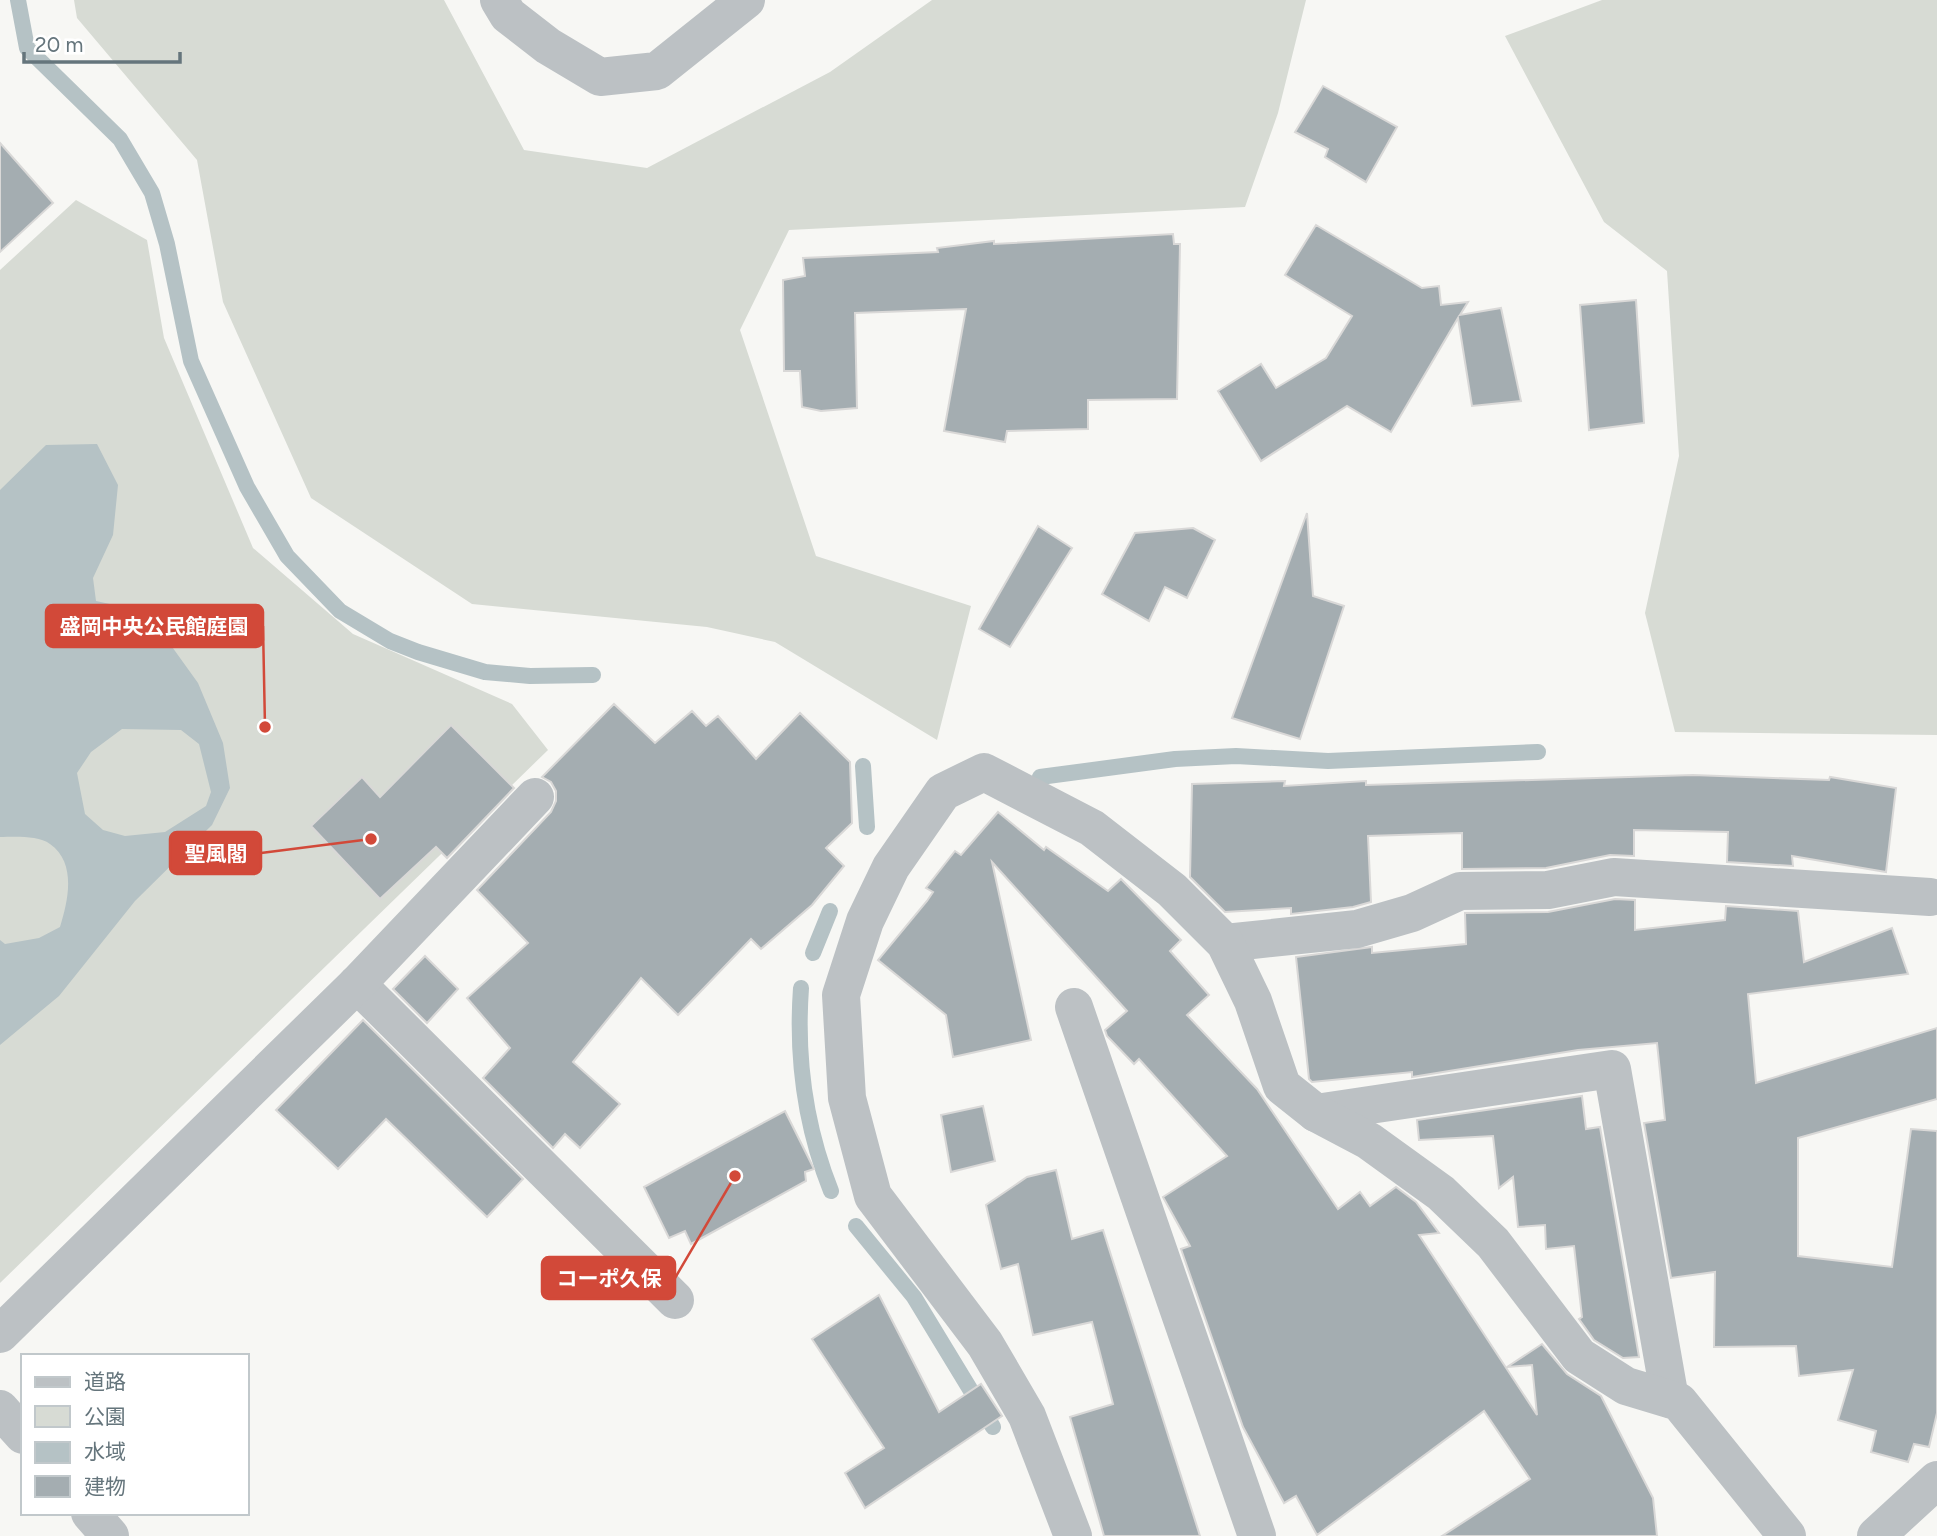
<svg xmlns="http://www.w3.org/2000/svg" width="1937" height="1536" viewBox="0 0 1937 1536" font-family="Figtree,'Noto Sans JP',sans-serif">
	<style>
		.green { fill: #d7dbd4 }
		.water { fill: #b5c2c5; fill-rule: evenodd }
		.lines { fill: none; stroke-linecap: round; stroke-linejoin: round }
		.stream { stroke: #b5c2c5; stroke-width: 16 }
		.building { fill: #a4adb1; stroke: #d9d8d7; stroke-width: 2 }
		.minor { stroke: #bcc1c4; stroke-width: 38 }
		.leader { fill: none; stroke: #d24939; stroke-width: 2.5 }
		.callout-dot { fill: #d24939; stroke: #fff; stroke-width: 2.5 }
		.callout { fill: #d24939; stroke: #d24939; stroke-width: 2.5 }
		.callout-label { font-size: 21px; text-anchor: middle; font-weight: bold; fill: #fff }
	</style>
	<rect width="100%" height="100%" fill="#f7f7f4"/>
	<g class="green">
		<path d="M74,0H444L524,150L647,168L830,72L932,0H1306L1278,113L1245,207L789,230L740,330L816,556L971,606L937,740L775,642L707,627L472,604L311,498L223,302L197,160L77,18Z"/>
		<path d="M1602,0H1937V735L1675,732L1645,613L1679,456L1667,271L1604,222L1505,36Z"/>
		<path d="M76,200L147,240L164,338L253,548L353,634L512,704L548,750L0,1283V270Z"/>
	</g>
	<path class="water" d="M97,444L118,485L113,535L93,578L96,601L147,612L198,683L223,743L230,788L212,825L135,901L59,996L0,1045V940L5,944L39,938L60,927C68,901 77,863 50,844C38,835 14,837 0,837V490L46,445ZM122,729L181,730L199,744L211,792L206,806L165,832L125,836L103,830L85,814L77,773L91,752Z"/>
	<g class="lines">
		<g class="stream">
			<path d="M18,0L27,48L120,139L152,193L167,244L191,361L247,487L287,556L340,611L390,641L418,652L485,672L530,676L593,675"/>
			<path d="M863,766L867,827"/>
			<path d="M1040,777L1175,759L1236,756L1328,761L1538,752"/>
			<path d="M813,953L830,911"/>
			<path d="M801,988C796,1058 805,1126 831,1191"/>
			<path d="M856,1226L914,1297L993,1427"/>
		</g>
	</g>
	<g class="building">
		<path d="M1323,86L1397,127L1366,182L1325,157L1328,149L1295,132Z"/>
		<path d="M0,143L53,203L0,252Z"/>
		<path d="M1316,225L1422,288L1439,286L1441,305L1468,302L1460,315L1501,308L1521,401L1472,406L1458,318L1391,432L1347,406L1261,461L1218,391L1261,364L1276,388L1326,358L1352,316L1285,275Z"/>
		<path d="M1173,234L1174,244H1180L1177,399L1088,400V429L1007,431L1005,442L944,431L966,309L855,313L857,408L821,411L802,407L800,371H784L783,280L805,276L803,258L938,252L937,248L994,241V244Z"/>
		<path d="M1636,300L1644,423L1589,430L1580,305Z"/>
		<path d="M1307,513L1313,596L1344,606L1300,739L1232,718Z"/>
		<path d="M1038,526L1072,548L1010,647L979,629Z"/>
		<path d="M1193,528L1215,540L1187,598L1165,587L1149,621L1102,594L1135,533Z"/>
		<path d="M614,704L655,743L692,711L706,726L718,716L756,759L800,713L850,762L852,823L826,848L844,866L812,905L761,949L751,939L678,1015L641,978L573,1062L620,1104L580,1148L565,1134L553,1148L483,1078L510,1048L467,998L528,943L477,890L551,812L556,801V791L551,782L542,777Z"/>
		<path d="M451,725L514,788L447,858L436,847L380,899L311,826L362,777L380,797Z"/>
		<path d="M1693,775L1829,780L1830,777L1896,788L1886,872L1792,856L1793,866L1727,862L1728,832L1634,830V856L1610,855L1546,868L1462,869V833L1368,836L1371,902L1353,907L1291,914V908L1225,912L1190,877L1192,784L1285,781L1284,786L1366,781V785Z"/>
		<path d="M998,812L1044,850L1046,847L1108,891L1121,879L1181,940L1170,951L1209,995L1187,1015L1257,1089L1338,1209L1360,1192L1370,1206L1396,1187L1416,1202L1439,1233L1419,1235L1537,1415L1532,1365L1507,1367L1542,1344L1567,1374L1601,1396L1653,1498L1657,1536H1442L1530,1479L1484,1411L1317,1535L1296,1496L1284,1503L1243,1427L1181,1249L1190,1246L1163,1197L1227,1156L1139,1059L1134,1064L1107,1036L1105,1030L1127,1011L992,862L1031,1040L953,1057L946,1015L878,960L927,901L933,892L926,888L955,851L961,855Z"/>
		<path d="M1615,899L1635,900V930L1725,920L1726,906L1798,911L1804,962L1892,928L1908,974L1748,994L1756,1083L1937,1028V1099L1798,1138V1256L1892,1267L1911,1129L1937,1131V1413L1929,1447L1914,1444L1908,1462L1871,1452L1876,1431L1838,1420L1853,1370L1799,1376L1796,1346L1714,1347L1715,1272L1671,1278L1644,1123L1665,1120L1657,1043L1578,1050L1412,1077V1072L1312,1082L1309,1079L1296,957L1372,947V953L1466,944L1465,913L1548,912Z"/>
		<path d="M425,956L458,989L427,1023L393,989Z"/>
		<path d="M363,1020L523,1179L487,1217L386,1119L338,1169L276,1110Z"/>
		<path d="M1582,1096L1586,1129L1600,1127L1639,1357L1623,1358L1594,1340L1579,1319L1582,1317L1574,1246L1546,1249L1545,1225L1518,1227L1513,1177L1499,1188L1493,1136L1419,1140L1417,1120Z"/>
		<path d="M983,1106L995,1161L951,1172L941,1115Z"/>
		<path d="M785,1111L814,1169L805,1172L806,1181L691,1244L685,1231L669,1238L644,1187Z"/>
		<path d="M1056,1170L1072,1239L1103,1230L1200,1536H1104L1070,1417L1113,1404L1092,1322L1033,1335L1018,1264L1001,1269L986,1205L1027,1177Z"/>
		<path d="M879,1295L939,1412L981,1384L1002,1416L865,1508L845,1473L884,1448L812,1339Z"/>
	</g>
	<g class="lines">
		<g class="minor">
			<path d="M499,0L508,15L548,46L600,77L657,71L746,0"/>
			<path d="M1225,943L1357,929L1412,913L1460,891L1548,890L1614,877L1930,897"/>
			<path d="M357,984L675,1300"/>
			<path d="M1074,1007L1257,1536"/>
			<path d="M1316,1113L1612,1069L1670,1399"/>
			<path d="M0,1334L357,984L535,797"/>
			<path d="M0,1409L23,1435"/>
			<path d="M90,1513L110,1536"/>
			<path d="M1073,1536L1027,1416L985,1344L873,1196L847,1098L841,995L865,921L891,867L943,792L984,772L1092,828L1172,890L1225,943L1253,1001L1282,1086L1316,1113L1369,1141L1441,1193L1493,1243L1579,1356L1626,1386L1679,1402L1787,1536"/>
			<path d="M1876,1536L1937,1480"/>
		</g>
	</g>
	<path class="leader" d="M265 727L263 626M371 839L261 853M735 1176L675 1278"/>
	<g class="callout-dot">
		<circle cx="265" cy="727" r="7"/>
		<circle cx="371" cy="839" r="7"/>
		<circle cx="735" cy="1176" r="7"/>
	</g>
	<g class="callout">
		<rect x="46" y="605" width="217" height="42" rx="7"/>
		<rect x="170" y="832" width="91" height="42" rx="7"/>
		<rect x="542" y="1257" width="133" height="42" rx="7"/>
	</g>
	<g class="callout-label">
		<text x="154" y="634">盛岡中央公民館庭園</text>
		<text x="216" y="861">聖風閣</text>
		<text x="609" y="1286">コーポ久保</text>
	</g>
	<rect x="21" y="1354" width="228" height="161" fill="#ffffff" stroke="#c1c8cb" stroke-width="2"/>
	<rect x="35" y="1377" width="35" height="10" fill="#bcc1c4" stroke="#c1c8cb" stroke-width="2"/>
	<text x="84" y="1389" font-size="21" fill="#65757c">道路</text>
	<rect x="35" y="1406" width="35" height="21" fill="#d7dbd4" stroke="#c1c8cb" stroke-width="2"/>
	<text x="84" y="1424" font-size="21" fill="#65757c">公園</text>
	<rect x="35" y="1442" width="35" height="21" fill="#b5c2c5" stroke="#c1c8cb" stroke-width="2"/>
	<text x="84" y="1459" font-size="21" fill="#65757c">水域</text>
	<rect x="35" y="1476" width="35" height="21" fill="#a4adb1" stroke="#c1c8cb" stroke-width="2"/>
	<text x="84" y="1494" font-size="21" fill="#65757c">建物</text>
	<path d="M24 52v10h156v-10" fill="none" stroke="#65757c" stroke-width="3.5"/>
	<text x="35" y="52" font-size="21" fill="#65757c" stroke="#ffffff" stroke-width="5" paint-order="stroke">20 m</text>
</svg>
